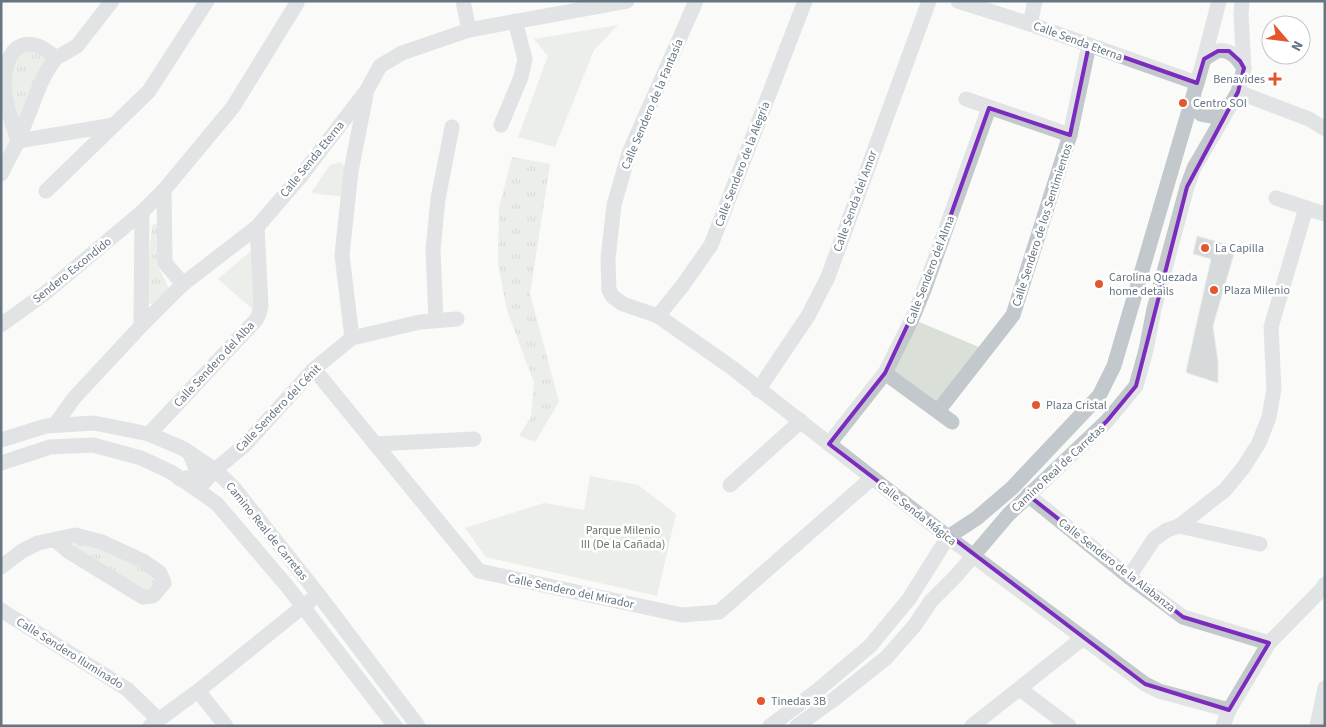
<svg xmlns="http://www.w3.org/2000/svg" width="1326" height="727" viewBox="0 0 1326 727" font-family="'Source Sans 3',sans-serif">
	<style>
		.built { fill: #e8e9e9 }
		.grass { fill: url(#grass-tufts) }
		.park { fill: #dadfd7 }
		.building { fill: #aab3b9; stroke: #dcdcda }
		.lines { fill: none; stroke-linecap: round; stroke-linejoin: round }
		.minor { stroke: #c3c8cc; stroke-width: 15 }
		.marked { fill: none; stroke: #7b2cbf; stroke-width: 4; stroke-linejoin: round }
		.poi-dot { fill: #e4572e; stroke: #fff; stroke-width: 2 }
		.labels { text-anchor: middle; stroke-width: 5; stroke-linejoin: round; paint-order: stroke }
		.street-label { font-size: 12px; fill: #657683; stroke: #fff }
		.poi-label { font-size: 12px; fill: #657683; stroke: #fff; text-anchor: start }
		.park-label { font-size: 12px; fill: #687a64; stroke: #fff }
	</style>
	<defs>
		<pattern id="grass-tufts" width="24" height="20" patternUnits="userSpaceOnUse" patternTransform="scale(1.25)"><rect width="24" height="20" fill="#dadfd7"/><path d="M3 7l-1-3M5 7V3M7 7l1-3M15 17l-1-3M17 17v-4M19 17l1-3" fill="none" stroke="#b4b9b4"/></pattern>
	</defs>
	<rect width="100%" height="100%" fill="#fafaf8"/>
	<path class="built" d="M1,94L18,141L1,174Z"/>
	<g class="grass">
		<path d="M19,47L56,58L18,141L4,80Z"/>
		<path d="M512,157L550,164L530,294L559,402L535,442L519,436L531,417L534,383L507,310L498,264L499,208Z"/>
		<path d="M154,223L159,225V269L169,288L154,303L149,304L145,301L152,226Z"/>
		<path d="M75,540C107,549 135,560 159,582L151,590H146L68,542Z"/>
	</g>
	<g class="park">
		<path d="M618,25L594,50L555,147L518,137L548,56L534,39Z"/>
		<path d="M340,162L346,167L347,197L311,193L330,165Z"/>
		<path d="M252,250L257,313L218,279Z"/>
		<path d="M912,319L986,350L938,411L885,373Z"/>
		<path d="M590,476L638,485L676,514L657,596L486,557L465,528L544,503L584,510Z"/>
	</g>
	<path class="building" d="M1197,236L1236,247L1213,326L1218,362V383L1187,373L1186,371L1211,259L1193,254Z"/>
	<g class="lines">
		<g class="minor">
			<path d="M463,1L469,30"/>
			<path d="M696,1L629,153L614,205L608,259L609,290L613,297L623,304L658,316L731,367L948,537L1145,684L1159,691L1229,710"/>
			<path d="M958,1L1030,24L1197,83"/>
			<path d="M1030,24L1035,1"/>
			<path d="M1204,59C1208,57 1214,52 1218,51C1230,48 1238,59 1244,68"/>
			<path d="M1238,92L1309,119L1325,129"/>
			<path d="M966,99L1070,135"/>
			<path d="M1192,102L1201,114L1212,116L1231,105"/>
			<path d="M501,125L521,77L525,59L515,21"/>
			<path d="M18,141C13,125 6,108 5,92C1,55 21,26 56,58"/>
			<path d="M18,141L114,125"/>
			<path d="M1,174L18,141L40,85L47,71L56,58L77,46L112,1"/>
			<path d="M164,190L165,263L183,284"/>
			<path d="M46,191L149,91L207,1"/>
			<path d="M1276,198L1325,214"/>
			<path d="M658,316L683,285L711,245L805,1"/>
			<path d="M436,320L433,250L438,199L452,127"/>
			<path d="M1,325L44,294L142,212L164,190L233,107L297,3"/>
			<path d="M141,326L142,212"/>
			<path d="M352,338L342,255L351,171L366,95"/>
			<path d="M314,369L479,571L682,615L719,612L872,478"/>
			<path d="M885,373L952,422"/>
			<path d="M758,390L808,316L828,277L929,1"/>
			<path d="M938,411L1013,315L1070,135L1089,45"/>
			<path d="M55,425L74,398L141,326L183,284L257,227L301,176L367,90L380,66L402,53L469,30L627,1"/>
			<path d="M149,434L256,320L259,314L261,306L257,227"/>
			<path d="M1,440L46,426L94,423L149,434L184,449L215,470L234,488L318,594L418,726"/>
			<path d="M375,444L474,439"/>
			<path d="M829,444L885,373L912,319L924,290L989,108"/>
			<path d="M1,463L50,447L93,445L141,458L171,472L202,493L217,504L287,586L395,726"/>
			<path d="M180,479L193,477L196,474V469L190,454"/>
			<path d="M730,485L801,421"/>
			<path d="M197,490L215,470L246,444L314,369L352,338L420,322L457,319"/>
			<path d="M1028,495L1129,577L1183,617L1269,643"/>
			<path d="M1179,526L1260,544"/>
			<path d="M1,567L22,551L38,543L75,535L102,542L143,561L160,573L164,583L153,596L143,597L68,551L55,540"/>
			<path d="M1129,577L1154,539L1167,530L1179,526L1225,490L1243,468L1259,443L1269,417L1274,389L1271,327L1306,208"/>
			<path d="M1,610L127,689L158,719"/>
			<path d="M1020,689L1069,726"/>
			<path d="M198,691L226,726"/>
			<path d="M150,726L198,691L311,600"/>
			<path d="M770,726L818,690L870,646L909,599L948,537L977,518L1012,488L1099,396L1114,366L1204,59L1219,1"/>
			<path d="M797,726L833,700L886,658L915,625L931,601L956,576L1008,515L1107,421L1136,386L1146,350L1154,309L1187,187L1194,168L1238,92L1244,68L1241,15L1242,1"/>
			<path d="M972,726L1083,638"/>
			<path d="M1223,726L1229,710L1269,643L1322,589L1325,584"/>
			<path d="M1317,726L1325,688"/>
		</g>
	</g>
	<path d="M0 0H1326V727H0ZM1089,45L1197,83L1204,59L1218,51H1229L1240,61L1244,68L1238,92L1187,187L1136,386L1107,421L1028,495L1183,617L1269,643L1229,710L1145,684L829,444L885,373L924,290L989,108L1070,135Z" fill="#fafaf8" fill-opacity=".55" fill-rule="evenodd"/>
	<path class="marked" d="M1089,45L1197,83L1204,59L1218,51H1229L1240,61L1244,68L1238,92L1187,187L1136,386L1107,421L1028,495L1183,617L1269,643L1229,710L1145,684L829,444L885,373L924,290L989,108L1070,135Z"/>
	<g class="poi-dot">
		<path d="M1272.5 71.5h5v5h5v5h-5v5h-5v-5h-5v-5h5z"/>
		<circle cx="1183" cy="103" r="5"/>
		<circle cx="1205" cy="248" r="5"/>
		<circle cx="1099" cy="284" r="5"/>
		<circle cx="1214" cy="290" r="5"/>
		<circle cx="1036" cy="405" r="5"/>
		<circle cx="761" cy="701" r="5"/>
	</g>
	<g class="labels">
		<g class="street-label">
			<text transform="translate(1078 41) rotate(20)" y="4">Calle Senda Eterna</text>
			<text transform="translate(652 104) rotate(-67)" y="4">Calle Sendero de la Fantasía</text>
			<text transform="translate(312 159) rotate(-51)" y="4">Calle Senda Eterna</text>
			<text transform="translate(742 164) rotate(-69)" y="4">Calle Sendero de la Alegria</text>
			<text transform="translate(855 201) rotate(-70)" y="4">Calle Senda del Amor</text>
			<text transform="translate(1042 225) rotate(-72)" y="4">Calle Sendero de los Sentimientos</text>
			<text transform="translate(72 270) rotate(-39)" y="4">Sendero Escondido</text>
			<text transform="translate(930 270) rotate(-69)" y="4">Calle Sendero del Alma</text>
			<text transform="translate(214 364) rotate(-47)" y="4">Calle Sendero del Alba</text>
			<text transform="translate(278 408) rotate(-46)" y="4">Calle Sendero del Cénit</text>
			<text transform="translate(1058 468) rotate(-43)" y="4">Camino Real de Carretas</text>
			<text transform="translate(917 513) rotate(38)" y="4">Calle Senda Mágica</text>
			<text transform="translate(267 531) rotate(51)" y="4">Camino Real de Carretas</text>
			<text transform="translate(1117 565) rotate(38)" y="4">Calle Sendero de la Alabanza</text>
			<text transform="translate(571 591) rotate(12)" y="4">Calle Sendero del Mirador</text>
			<text transform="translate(70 653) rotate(32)" y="4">Calle Sendero Iluminado</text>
		</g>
		<g class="poi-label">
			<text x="1265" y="83" text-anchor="end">Benavides</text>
			<text x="1193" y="107">Centro SOI</text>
			<text x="1215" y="252">La Capilla</text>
			<text x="1109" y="281">Carolina Quezada<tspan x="1109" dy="14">home details</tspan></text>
			<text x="1224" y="294">Plaza Milenio</text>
			<text x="1046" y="409">Plaza Cristal</text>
			<text x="771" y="705">Tinedas 3B</text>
		</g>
		<g class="park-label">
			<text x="623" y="534">Parque Milenio<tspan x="623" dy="14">III (De la Cañada)</tspan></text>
		</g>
	</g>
	<rect width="1326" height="727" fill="none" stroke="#657683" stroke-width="5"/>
	<g transform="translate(1286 40) rotate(118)"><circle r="24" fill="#ffffff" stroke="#c1c8cd"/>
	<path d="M0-4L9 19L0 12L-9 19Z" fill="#e4572e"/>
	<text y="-8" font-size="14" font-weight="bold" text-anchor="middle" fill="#657683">N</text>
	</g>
</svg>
